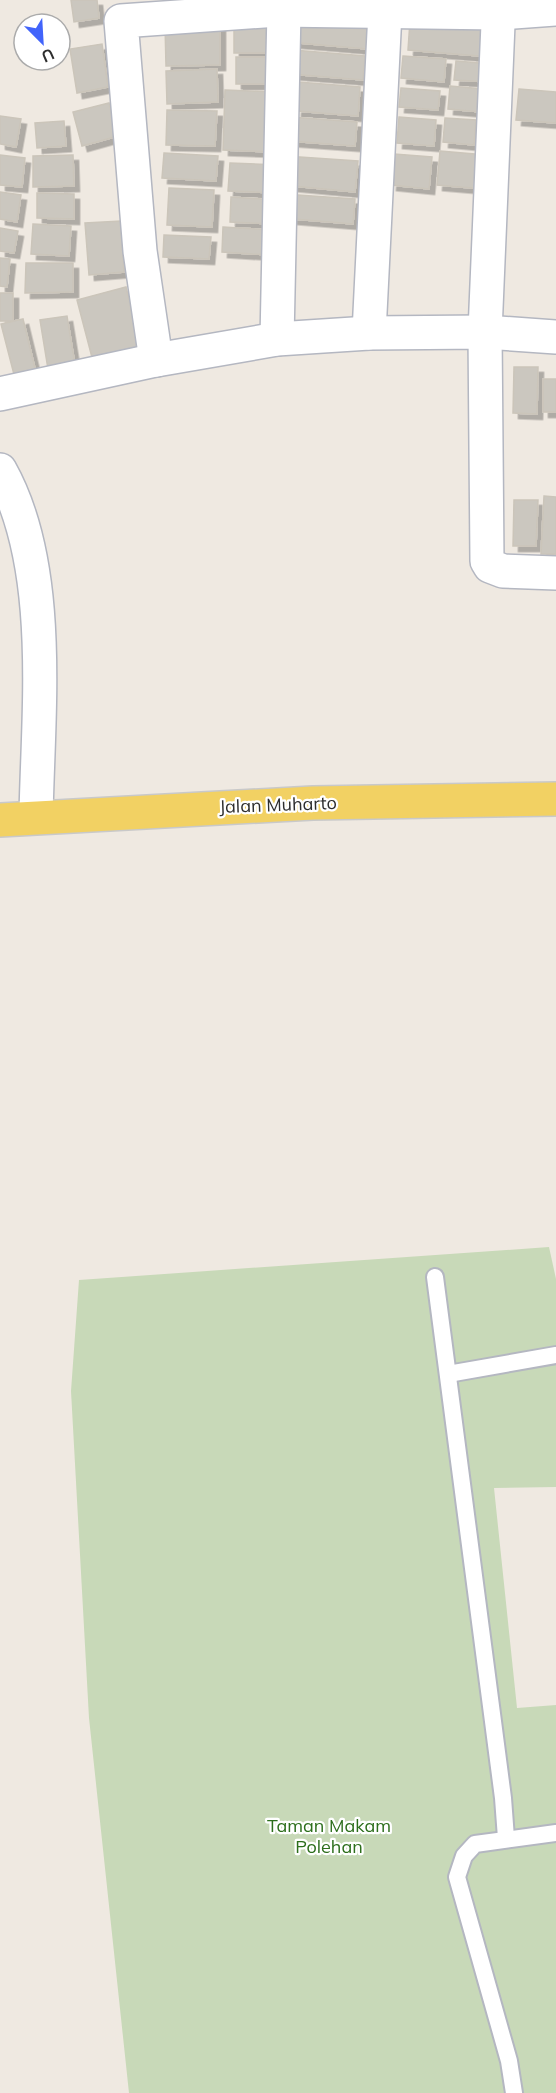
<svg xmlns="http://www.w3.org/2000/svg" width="556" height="2093" viewBox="0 0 556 2093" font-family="Mulish,sans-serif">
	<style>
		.cemetery { fill: #c8d9b8 }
		.building { fill: #cbc7bf; stroke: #cbc5ba; stroke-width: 1.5; filter: url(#shadow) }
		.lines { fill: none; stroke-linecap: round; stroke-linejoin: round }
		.service-casing { stroke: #b4b7c1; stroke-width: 20 }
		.minor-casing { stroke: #b4b7c1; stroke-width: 36 }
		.primary-casing { stroke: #c9c9c9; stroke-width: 36 }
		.service { stroke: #fff; stroke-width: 16 }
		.minor { stroke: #fff; stroke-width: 33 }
		.primary { stroke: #f2d163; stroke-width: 33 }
		.labels { text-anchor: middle; stroke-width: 4.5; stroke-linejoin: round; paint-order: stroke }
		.street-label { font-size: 18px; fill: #2e2e2e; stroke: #fff }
		.park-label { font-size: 18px; fill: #2c6e1b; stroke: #fff }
	</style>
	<defs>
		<filter id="shadow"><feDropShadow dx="5.5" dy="5.5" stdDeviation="0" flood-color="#0004"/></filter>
	</defs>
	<rect width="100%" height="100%" fill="#efe9e1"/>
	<path class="cemetery" d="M549,1247L556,1279V1487L494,1488L517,1708L556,1705V2093H129L89,1718L71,1391L79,1280Z"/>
	<g class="building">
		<path d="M71,0H97L99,18L74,22Z"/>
		<path d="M291,15L370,22L367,49L288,42Z"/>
		<rect x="234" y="18" width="43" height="35"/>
		<path d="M410,21L494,28L491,57L408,50Z"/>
		<path d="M220,24V65L166,66L165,25Z"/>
		<path d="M102,44L108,87L77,93L70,49Z"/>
		<path d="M293,50L365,56L363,80L290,74Z"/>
		<path d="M403,56L446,59L444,82L401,78Z"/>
		<path d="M236,57H277L276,84H236Z"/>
		<path d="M456,61L491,64L490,82L454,80Z"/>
		<path d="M217,69L218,102L167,104L166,71Z"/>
		<path d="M298,82L360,87L358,116L296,111Z"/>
		<path d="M450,86L483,89L481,112L448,109Z"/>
		<path d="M401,88L440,91L438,110L399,107Z"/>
		<path d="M519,89L556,92V123L516,120Z"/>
		<path d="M225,90L277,92L275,152L223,150Z"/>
		<path d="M109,103L118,136L82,146L73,112Z"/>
		<path d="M167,110L217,111L215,146L166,145Z"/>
		<path d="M0,116L21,119L16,147L0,144Z"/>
		<path d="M290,117L357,122L355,146L289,141Z"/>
		<path d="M399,117L436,120L434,146L397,143Z"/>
		<path d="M445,118L476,120L474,145L443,142Z"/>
		<path d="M64,121L66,146L37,148L35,123Z"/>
		<path d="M440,151L486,155L483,189L437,185Z"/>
		<path d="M164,153L218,156L216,181L162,178Z"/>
		<path d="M394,154L432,157L429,189L391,185Z"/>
		<path d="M0,155L25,158L22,187L0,185Z"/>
		<path d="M73,155L74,186L33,187V156Z"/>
		<path d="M285,156L358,161L355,192L282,185Z"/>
		<path d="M230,163L279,165L278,193L228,191Z"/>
		<path d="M169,188L214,190L212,227L167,225Z"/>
		<path d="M0,192L21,195L17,222L0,219Z"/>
		<path d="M37,193L74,194V219L37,218Z"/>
		<path d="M283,194L355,199L353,224L281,218Z"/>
		<path d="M231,197L276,200L274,224L230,222Z"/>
		<path d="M121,221L124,272L89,275L85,223Z"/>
		<path d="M33,224L71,226L69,256L31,254Z"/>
		<path d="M223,227L271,230L269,255L222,252Z"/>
		<path d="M0,228L18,231L14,253L0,251Z"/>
		<path d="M164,235L211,237L209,259L163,257Z"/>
		<path d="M0,258L10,259L7,287L0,286Z"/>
		<path d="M26,263H73V292L25,293Z"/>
		<path d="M126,287L142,352L94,365L77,300Z"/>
		<rect x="0" y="293" width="13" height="28"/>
		<path d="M67,316L75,365L48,369L40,320Z"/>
		<path d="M23,319L38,381L17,386L1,324Z"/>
		<path d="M514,367H538L537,414L513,413Z"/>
		<rect x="543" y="379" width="13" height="33"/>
		<path d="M544,496L556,497V554H541Z"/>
		<path d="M514,500H538L536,546H513Z"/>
	</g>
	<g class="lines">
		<defs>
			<g id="service">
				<path d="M435,1277L503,1798L506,1838"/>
				<path d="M448,1374L556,1355"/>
				<path d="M514,2093L509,2061L457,1877L464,1856L475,1844L556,1833"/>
			</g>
			<g id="minor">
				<path d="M499,0L485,332L487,561L490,566L503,571L556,573"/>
				<path d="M369,333L385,12"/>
				<path d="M277,339L284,10"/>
				<path d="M156,360L140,251L121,21L278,10L499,13L556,9"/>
				<path d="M0,394L156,360L277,339L369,333L485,332L556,337"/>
				<path d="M0,470C54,566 38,710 36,816"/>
			</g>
			<path id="primary" d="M0,820L313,803L556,799"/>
		</defs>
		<use href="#service" class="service-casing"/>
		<use href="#minor" class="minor-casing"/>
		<use href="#primary" class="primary-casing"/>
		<use href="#service" class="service"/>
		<use href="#minor" class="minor"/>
		<use href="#primary" class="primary"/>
	</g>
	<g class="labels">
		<g class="street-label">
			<text transform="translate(278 805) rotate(-2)" y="6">Jalan Muharto</text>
		</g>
		<g class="park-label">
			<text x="329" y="1832">Taman Makam<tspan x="329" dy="21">Polehan</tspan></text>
		</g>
	</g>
	<g transform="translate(42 42) rotate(156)"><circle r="28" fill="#ffffff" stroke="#ababab" stroke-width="1.5"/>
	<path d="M0-4.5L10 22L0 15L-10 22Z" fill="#4264fb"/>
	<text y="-9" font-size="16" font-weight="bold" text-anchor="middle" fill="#2e2e2e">U</text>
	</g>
</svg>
